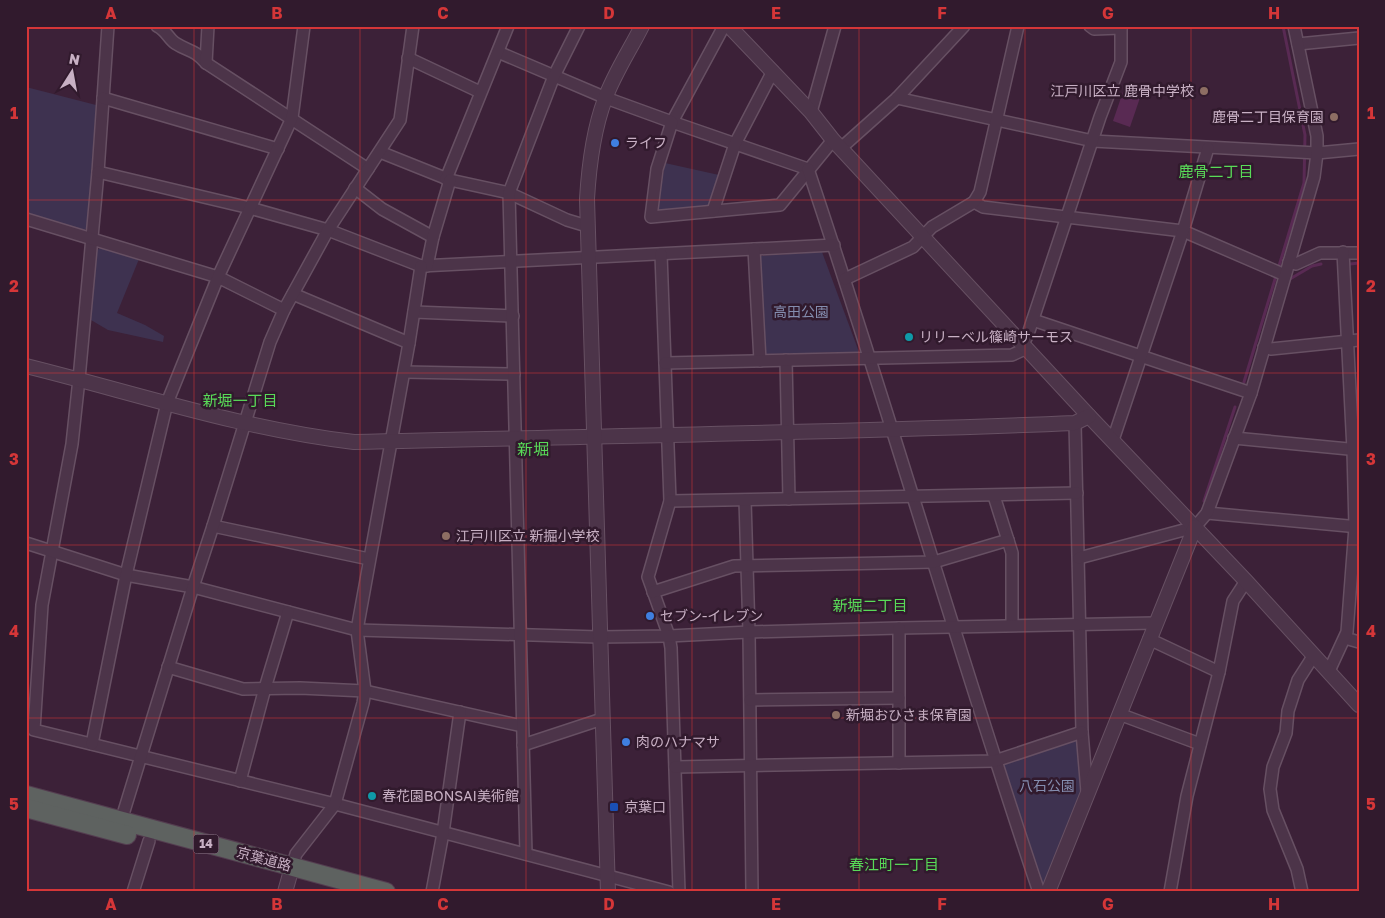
<svg xmlns="http://www.w3.org/2000/svg" width="1385" height="918" viewBox="0 0 1385 918" font-family="'Golos Text','Noto Sans JP',sans-serif">
	<style>
		.green { fill: #3e3250 }
		.water { fill: #592a53 }
		.lines { fill: none; stroke-linecap: round; stroke-linejoin: round }
		.stream { stroke: #592a53; stroke-width: 3 }
		.minor-casing { stroke: #675063; stroke-width: 14 }
		.tertiary-casing { stroke: #675063; stroke-width: 16 }
		.trunk-casing { stroke: #543d50; stroke-width: 20 }
		.minor { stroke: #4c3449; stroke-width: 11 }
		.tertiary { stroke: #4c3449; stroke-width: 14 }
		.trunk { stroke: #5e6260; stroke-width: 18 }
		.grid { fill: none; stroke: #d53638; stroke-width: 1; stroke-opacity: 0.55 }
		.education-dot { fill: #8d6e63; stroke: #311a2d; stroke-width: 2 }
		.shop-dot { fill: #3f7fe0; stroke: #311a2d; stroke-width: 2 }
		.culture-dot { fill: #0f9aa8; stroke: #311a2d; stroke-width: 2 }
		.transit-dot { fill: #1a4fb4; stroke: #311a2d; stroke-width: 2 }
		.labels { text-anchor: middle; stroke-width: 5; stroke-linejoin: round; paint-order: stroke }
		.shield { fill: #311a2d; stroke: #9b8397; stroke-width: 1 }
		.shield-label { font-size: 12px; font-weight: bold; fill: #c8b0c4 }
		.poi-label { font-size: 14px; fill: #c8b0c4; stroke: #311a2d; text-anchor: start }
		.park-label { font-size: 14px; fill: #848daf; stroke: #311a2d }
		.street-label { font-size: 14px; fill: #c8b0c4; stroke: #311a2d }
		.neighbourhood-label { font-size: 15px; fill: #59db58; stroke: #311a2d }
		.quarter-label { font-size: 16px; fill: #59db58; stroke: #311a2d }
		.neatline { fill: none; stroke: #d53638; stroke-width: 2 }
		.grid-label { font-size: 16px; text-anchor: middle; font-weight: bold; fill: #d53638 }
	</style>
	<rect width="100%" height="100%" fill="#3c2138"/>
	<g class="green">
		<path d="M26,87L96,105L88,227L82,232L26,215Z"/>
		<path d="M665,163L719,175L709,205L657,212Z"/>
		<path d="M100,248L139,259L117,313L145,325L164,336L163,342L108,330L91,320L96,251Z"/>
		<path d="M822,252L859,352L765,354L758,256Z"/>
		<path d="M1077,738L1083,790L1045,885L1040,884L1003,763Z"/>
	</g>
	<path class="water" d="M1126,83L1143,89L1130,127L1113,121Z"/>
	<g class="lines">
		<g class="stream">
			<path d="M1350,264L1359,263"/>
			<path d="M1290,279L1312,266L1321,264"/>
			<path d="M1244,382L1304,183L1305,135L1283,26"/>
			<path d="M1204,501L1235,407"/>
		</g>
		<defs>
			<g id="minor">
				<path d="M108,26L98,172L79,379L72,444L42,605L34,730L335,804L669,892"/>
				<path d="M157,26C166,30 168,38 175,43C189,52 194,49 206,63L368,169"/>
				<path d="M724,26L672,122L808,169"/>
				<path d="M1090,26L1094,29L1121,28"/>
				<path d="M1298,44L1359,38"/>
				<path d="M498,52L606,98L672,122L657,169L651,217L780,205L833,140"/>
				<path d="M408,58L480,92"/>
				<path d="M206,63L208,26"/>
				<path d="M103,98L278,149"/>
				<path d="M897,98L1093,141L1317,153L1359,149"/>
				<path d="M811,112L835,26"/>
				<path d="M841,148L897,98L964,26"/>
				<path d="M380,152L450,180L509,193L567,220L587,226"/>
				<path d="M808,169C889,409 958,652 1039,892"/>
				<path d="M98,172L250,208L328,230L421,266L834,245"/>
				<path d="M446,179L508,26"/>
				<path d="M355,188L382,209L433,237"/>
				<path d="M974,202L983,207L1183,231L1285,275"/>
				<path d="M713,211L735,144L773,71"/>
				<path d="M26,219L218,277L284,310"/>
				<path d="M754,249L760,361"/>
				<path d="M661,254L670,501L648,577L669,636L671,648L679,892"/>
				<path d="M1289,262L1296,264L1320,253H1359"/>
				<path d="M427,266L433,237L450,180"/>
				<path d="M845,279L913,247L932,227L974,202L980,192L1018,26"/>
				<path d="M293,294L409,343"/>
				<path d="M414,312L513,316"/>
				<path d="M1033,320L1251,393"/>
				<path d="M1023,344L1028,334L1100,117L1121,62V26"/>
				<path d="M1264,347L1271,349L1359,340"/>
				<path d="M786,360L789,499"/>
				<path d="M665,363L1012,355L1027,348"/>
				<path d="M404,372L514,374"/>
				<path d="M1075,423L1082,732L1087,792"/>
				<path d="M1234,438L1359,450"/>
				<path d="M1113,440L1183,231L1208,148"/>
				<path d="M994,496L1012,553V625"/>
				<path d="M745,500L749,632L752,892"/>
				<path d="M670,501L1077,493"/>
				<path d="M1207,513L1359,527"/>
				<path d="M213,526L369,559"/>
				<path d="M26,543L126,575L193,587L357,630L599,637L669,636L749,632L899,628L1155,623"/>
				<path d="M1079,558L1195,527L1207,513L1251,393L1314,177L1317,153V136L1294,26"/>
				<path d="M653,592L734,566L934,562L1008,540"/>
				<path d="M899,628V763"/>
				<path d="M1345,638L1359,642"/>
				<path d="M1149,639L1219,672"/>
				<path d="M168,667L243,689L300,688L365,691L522,726"/>
				<path d="M1329,671L1347,632L1355,527L1353,450L1343,252"/>
				<path d="M750,700L899,698"/>
				<path d="M1119,714L1200,744"/>
				<path d="M92,744L126,575L167,403L218,277L292,118L304,26"/>
				<path d="M523,745L602,719"/>
				<path d="M675,767L995,761L1082,732"/>
				<path d="M240,781L265,688L288,612"/>
				<path d="M121,821L193,587L213,526L270,342L284,310L328,230L400,120L413,26"/>
				<path d="M526,854L509,193L554,76L579,26"/>
				<path d="M292,867L296,854L335,804L363,703L365,691L357,630L409,343L421,266"/>
				<path d="M133,892L149,841"/>
				<path d="M432,892L443,833L460,712"/>
				<path d="M1170,892L1187,796L1219,672L1233,601L1246,581"/>
				<path d="M1302,892L1297,869L1273,810L1270,789L1273,767L1286,733L1288,711L1298,680L1314,655"/>
			</g>
			<g id="tertiary">
				<path d="M729,26L811,112L833,140L1089,416L1246,581L1359,705"/>
				<path d="M26,366C135,393 242,429 354,442C594,436 835,433 1075,423L1089,416"/>
				<path d="M285,892L292,867"/>
				<path d="M608,892L587,199C589,165 593,131 605,99C614,74 630,50 642,26"/>
				<path d="M1048,892L1195,527"/>
			</g>
			<g id="trunk">
				<path d="M26,795L386,892"/>
				<path d="M26,808L127,835"/>
			</g>
		</defs>
		<use href="#minor" class="minor-casing"/>
		<use href="#tertiary" class="tertiary-casing"/>
		<use href="#trunk" class="trunk-casing"/>
		<use href="#minor" class="minor"/>
		<use href="#tertiary" class="tertiary"/>
		<use href="#trunk" class="trunk"/>
	</g>
	<path class="grid" d="M194,26V892M360,26V892M526,26V892M692,26V892M859,26V892M1025,26V892M1191,26V892M26,200H1359M26,373H1359M26,545H1359M26,718H1359"/>
	<g class="education-dot">
		<circle cx="1204" cy="91" r="5"/>
		<circle cx="1334" cy="117" r="5"/>
		<circle cx="446" cy="536" r="5"/>
		<circle cx="836" cy="715" r="5"/>
	</g>
	<g class="shop-dot">
		<circle cx="615" cy="143" r="5"/>
		<circle cx="650" cy="616" r="5"/>
		<circle cx="626" cy="742" r="5"/>
	</g>
	<g class="culture-dot">
		<circle cx="909" cy="337" r="5"/>
		<circle cx="372" cy="796" r="5"/>
	</g>
	<rect class="transit-dot" x="609" y="802" width="10" height="10" rx="2.5"/>
	<g class="labels">
		<rect class="shield" x="193.5" y="834.5" width="25" height="19" rx="4"/>
		<g class="shield-label">
			<text x="206" y="848">14</text>
		</g>
		<g class="poi-label">
			<text x="1194" y="96" text-anchor="end">江戸川区立 鹿骨中学校</text>
			<text x="1324" y="122" text-anchor="end">鹿骨二丁目保育園</text>
			<text x="625" y="148">ライフ</text>
			<text x="919" y="342">リリーベル篠崎サーモス</text>
			<text x="456" y="541">江戸川区立 新掘小学校</text>
			<text x="660" y="621">セブン-イレブン</text>
			<text x="846" y="720">新堀おひさま保育園</text>
			<text x="636" y="747">肉のハナマサ</text>
			<text x="382" y="801">春花園BONSAI美術館</text>
			<text x="624" y="812">京葉口</text>
		</g>
		<g class="park-label">
			<text x="801" y="317">高田公園</text>
			<text x="1047" y="791">八石公園</text>
		</g>
		<g class="street-label">
			<text transform="translate(264 859) rotate(15)" y="5">京葉道路</text>
		</g>
		<g class="neighbourhood-label">
			<text x="1216" y="177">鹿骨二丁目</text>
			<text x="240" y="406">新堀一丁目</text>
			<text x="870" y="611">新堀二丁目</text>
			<text x="894" y="870">春江町一丁目</text>
		</g>
		<g class="quarter-label">
			<text x="533" y="455">新堀</text>
		</g>
	</g>
	<rect width="1385" height="918" fill="none" stroke="#311a2d" stroke-width="55"/>
	<g transform="translate(72 72) rotate(11)" stroke="#311a2d" stroke-width="4" paint-order="stroke">
	<path d="M0-4L9 19L0 12L-9 19Z" fill="#c8b0c4"/>
	<text y="-8" font-size="14" font-weight="bold" text-anchor="middle" fill="#c8b0c4">N</text>
	</g>
	<rect x="28" y="28" width="1330" height="862" class="neatline"/>
	<g class="grid-label">
		<text x="111" y="19">A</text>
		<text x="277" y="19">B</text>
		<text x="443" y="19">C</text>
		<text x="609" y="19">D</text>
		<text x="776" y="19">E</text>
		<text x="942" y="19">F</text>
		<text x="1108" y="19">G</text>
		<text x="1274" y="19">H</text>
		<text x="14" y="119">1</text>
		<text x="1371" y="119">1</text>
		<text x="14" y="292">2</text>
		<text x="1371" y="292">2</text>
		<text x="14" y="465">3</text>
		<text x="1371" y="465">3</text>
		<text x="14" y="637">4</text>
		<text x="1371" y="637">4</text>
		<text x="14" y="810">5</text>
		<text x="1371" y="810">5</text>
		<text x="111" y="910">A</text>
		<text x="277" y="910">B</text>
		<text x="443" y="910">C</text>
		<text x="609" y="910">D</text>
		<text x="776" y="910">E</text>
		<text x="942" y="910">F</text>
		<text x="1108" y="910">G</text>
		<text x="1274" y="910">H</text>
	</g>
</svg>
